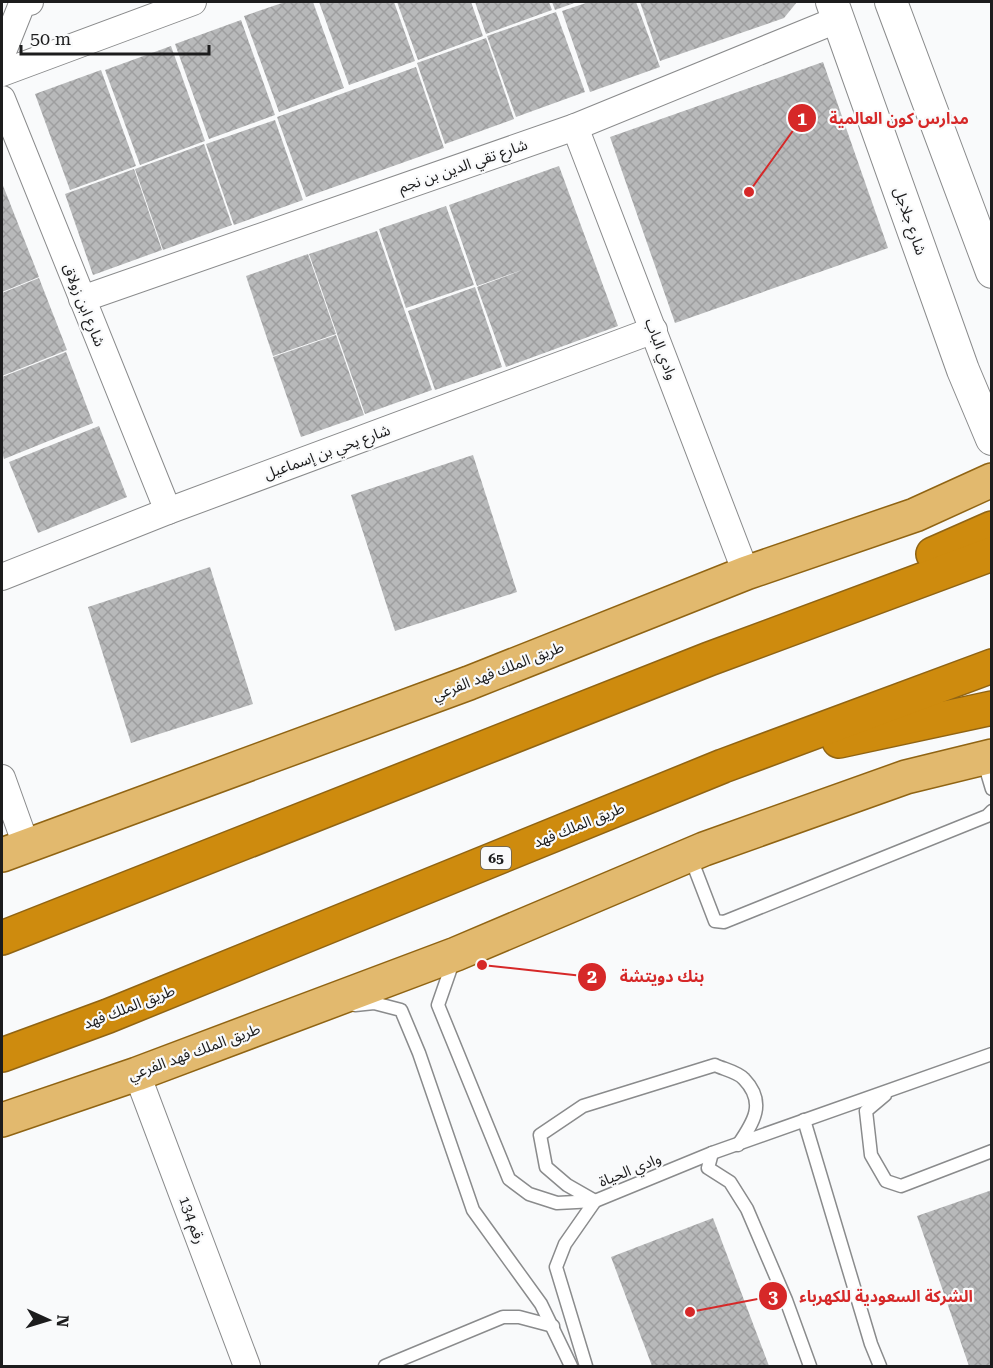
<svg xmlns="http://www.w3.org/2000/svg" width="993" height="1368" viewBox="0 0 993 1368" font-family="'Roboto Serif','Noto Sans Arabic',serif">
	<style>
		.building { fill: url(#building-cross-hatch) }
		.lines { fill: none; stroke-linecap: round; stroke-linejoin: round }
		.service-casing { stroke: #8a8b8c; stroke-width: 15 }
		.minor-casing { stroke: #8a8b8c; stroke-width: 28 }
		.tertiary-casing { stroke: #8a8b8c; stroke-width: 34 }
		.primary-casing { stroke: #906413; stroke-width: 36 }
		.motorway-casing { stroke: #906413; stroke-width: 36 }
		.service { stroke: #fff; stroke-width: 12 }
		.minor { stroke: #fff; stroke-width: 26 }
		.tertiary { stroke: #fff; stroke-width: 32 }
		.primary { stroke: #e2b96e; stroke-width: 33 }
		.motorway { stroke: #ce8b0e; stroke-width: 33 }
		.labels { text-anchor: middle; stroke-width: 4.5; stroke-linejoin: round; paint-order: stroke }
		.shield { fill: #f9fafb; stroke: #5e5f60; stroke-width: 1.5 }
		.shield-label { font-size: 14px; font-weight: bold; fill: #1c1c1d }
		.street-label { font-size: 15px; fill: #1c1c1d; stroke: #f9fafb }
		.leader { fill: none; stroke: #d62828; stroke-width: 2 }
		.callout-dot { fill: #d62828; stroke: #f9fafb; stroke-width: 2 }
		.mark-label { font-size: 18px; text-anchor: middle; font-weight: bold; fill: #fff }
		.callout-label { font-size: 16px; text-anchor: middle; font-weight: bold; fill: #d62828; stroke: #f9fafb; stroke-width: 4.5; stroke-linejoin: round; paint-order: stroke }
	</style>
	<defs>
		<pattern id="building-cross-hatch" width="8" height="8" patternUnits="userSpaceOnUse" patternTransform="scale(1.5)"><rect width="8" height="8" fill="#b8b9ba"/><path d="M0 0l8 8M0 8l8-8" fill="none" stroke="#9e9e9f"/></pattern>
	</defs>
	<rect width="100%" height="100%" fill="#f9fafb"/>
	<g class="building">
		<path d="M285,2H313L344,88L279,112L244,16Z"/>
		<path d="M319,2H394L415,61L349,85Z"/>
		<path d="M397,2H471L483,36L418,60Z"/>
		<path d="M475,2H549L552,10L486,34Z"/>
		<path d="M552,2H577L555,10Z"/>
		<path d="M589,2H636L660,67L590,92L562,11Z"/>
		<path d="M640,2H797L784,18L660,61Z"/>
		<path d="M556,12L585,92L516,117L487,36Z"/>
		<path d="M241,20L275,115L209,139L175,44Z"/>
		<path d="M486,38L514,119L445,144L417,63Z"/>
		<path d="M171,46L205,141L140,165L105,70Z"/>
		<path d="M823,62L888,248L675,323L610,137Z"/>
		<path d="M416,67L444,148L306,197L277,117Z"/>
		<path d="M101,70L136,166L70,190L35,94Z"/>
		<path d="M275,120L303,200L234,225L206,144Z"/>
		<path d="M204,144L232,225L163,250L135,169Z"/>
		<path d="M559,166L618,326L506,367L477,287L525,269L477,286L449,205Z"/>
		<path d="M134,169L162,250L93,275L65,194Z"/>
		<path d="M2,183L39,277L2,292Z"/>
		<path d="M446,206L474,285L406,308L379,229Z"/>
		<path d="M377,231L432,390L365,414L309,254Z"/>
		<path d="M308,254L336,334L273,356L246,276Z"/>
		<path d="M39,278L67,350L2,376V293Z"/>
		<path d="M475,287L502,367L435,390L408,311Z"/>
		<path d="M336,335L364,415L301,437L273,357Z"/>
		<path d="M66,352L93,423L4,459L2,452V377Z"/>
		<path d="M99,426L127,497L38,533L9,462Z"/>
		<path d="M473,455L517,592L395,631L351,495Z"/>
		<path d="M210,567L253,704L131,743L88,607Z"/>
		<path d="M992,1190V1366H969L917,1216Z"/>
		<path d="M713,1218L769,1366H652L611,1257Z"/>
	</g>
	<g class="lines">
		<defs>
			<g id="service">
				<path d="M983,759L992,789"/>
				<path d="M690,856L715,921L724,922L987,816L992,811"/>
				<path d="M454,959L438,1005L509,1179L529,1194L557,1203L595,1201L712,1153L992,1054"/>
				<path d="M355,1005L374,1003L401,1010L419,1053L473,1210L541,1304L571,1366"/>
				<path d="M885,1095L866,1111L871,1155L886,1181L901,1186L992,1151"/>
				<path d="M804,1120L871,1344L880,1366"/>
				<path d="M712,1153L708,1168L730,1182L747,1209L786,1300L810,1366"/>
				<path d="M385,1366L503,1317H519L553,1326"/>
				<path d="M586,1366L556,1267L565,1244L595,1201L567,1185L546,1167L540,1135L583,1106L715,1065C723,1069 738,1072 744,1079C767,1103 753,1123 738,1145"/>
			</g>
			<g id="minor">
				<path d="M2,54L22,4L30,2"/>
				<path d="M2,73L193,2"/>
				<path d="M2,99L168,511"/>
				<path d="M575,127L746,573"/>
				<path d="M82,299L575,127L839,19"/>
				<path d="M2,577L168,511L654,330"/>
				<path d="M2,778L26,845"/>
				<path d="M137,1074L247,1366"/>
			</g>
			<g id="tertiary">
				<path d="M832,2L963,370L992,439"/>
				<path d="M891,2L992,272"/>
			</g>
			<g id="primary">
				<path d="M2,855L469,683L746,573L915,515L992,480"/>
				<path d="M2,1120L137,1074L456,954L704,849L906,777L992,756"/>
			</g>
			<g id="motorway">
				<path d="M933,554L992,528"/>
				<path d="M839,741L992,708"/>
				<path d="M2,938L709,659L992,554"/>
				<path d="M2,1055L108,1016L723,766L992,666"/>
			</g>
		</defs>
		<use href="#service" class="service-casing"/>
		<use href="#minor" class="minor-casing"/>
		<use href="#tertiary" class="tertiary-casing"/>
		<use href="#primary" class="primary-casing"/>
		<use href="#motorway" class="motorway-casing"/>
		<use href="#service" class="service"/>
		<use href="#minor" class="minor"/>
		<use href="#tertiary" class="tertiary"/>
		<use href="#primary" class="primary"/>
		<use href="#motorway" class="motorway"/>
	</g>
	<g class="labels">
		<rect class="shield" x="481" y="847" width="30" height="22" rx="4.5"/>
		<g class="shield-label">
			<text x="496" y="863">65</text>
		</g>
		<g class="street-label">
			<text transform="translate(463 166) rotate(-19)" y="5">شارع تقي الدين بن نجم</text>
			<text transform="translate(910 221) rotate(71)" y="5">شارع جلاجل</text>
			<text transform="translate(84 305) rotate(68)" y="5">شارع ابن زولاق</text>
			<text transform="translate(661 349) rotate(69)" y="5">وادي الباب</text>
			<text transform="translate(327 452) rotate(-20)" y="5">شارع يحي بن إسماعيل</text>
			<text transform="translate(498 671) rotate(-21)" y="5">طريق الملك فهد الفرعي</text>
			<text transform="translate(579 825) rotate(-22)" y="5">طريق الملك فهد</text>
			<text transform="translate(129 1007) rotate(-21)" y="5">طريق الملك فهد</text>
			<text transform="translate(194 1052) rotate(-20)" y="5">طريق الملك فهد الفرعي</text>
			<text transform="translate(630 1170) rotate(-22)" y="5">وادي الحياة</text>
			<text transform="translate(192 1220) rotate(70)" y="5">رقم 134</text>
		</g>
	</g>
	<path class="leader" d="M749 192L802 118M482 965L592 977M690 1312L773 1296"/>
	<g class="callout-dot">
		<circle cx="749" cy="192" r="6"/>
		<circle cx="482" cy="965" r="6"/>
		<circle cx="690" cy="1312" r="6"/>
		<circle cx="802" cy="118" r="15"/>
		<circle cx="592" cy="977" r="15"/>
		<circle cx="773" cy="1296" r="15"/>
	</g>
	<g class="mark-label">
		<text x="802" y="125">1</text>
		<text x="592" y="983">2</text>
		<text x="773" y="1303">3</text>
	</g>
	<g class="callout-label">
		<text x="899" y="124">مدارس كون العالمية</text>
		<text x="662" y="982">بنك دويتشة</text>
		<text x="886" y="1302">الشركة السعودية للكهرباء</text>
	</g>
	<rect width="993" height="1368" fill="none" stroke="#1c1c1d" stroke-width="6"/>
	<g transform="translate(48 1320) rotate(94)" stroke="#f9fafb" stroke-width="4.5" paint-order="stroke">
	<path d="M0-4.5L10 22L0 15L-10 22Z" fill="#1c1c1d"/>
	<text y="-9" font-size="16" font-weight="bold" text-anchor="middle" fill="#1c1c1d">N</text>
	</g>
	<path d="M21 45v9h188v-9" fill="none" stroke="#1c1c1d" stroke-width="3"/>
	<text x="30" y="45" font-size="18" fill="#1c1c1d" stroke="#f9fafb" stroke-width="4.5" paint-order="stroke">50 m</text>
</svg>
